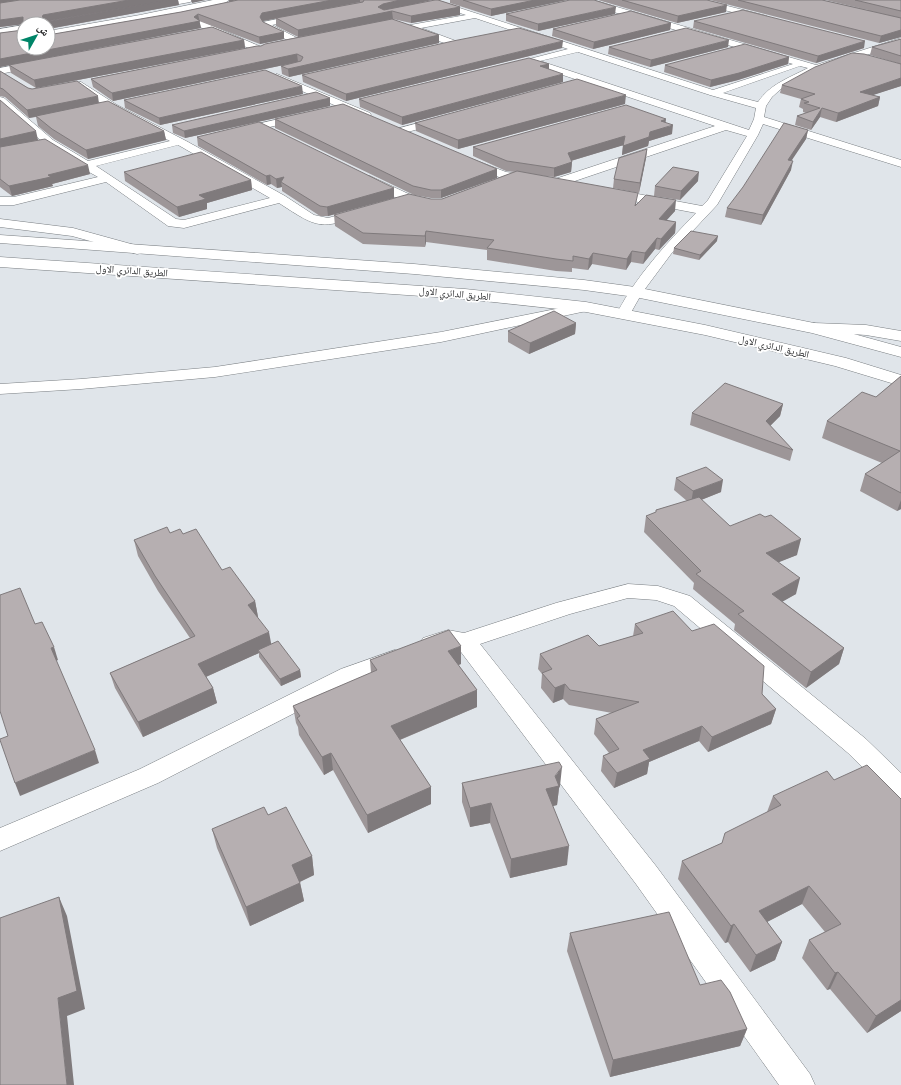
<svg xmlns="http://www.w3.org/2000/svg" width="901" height="1085" viewBox="0 0 901 1085" font-family="'Archivo Narrow','Noto Naskh Arabic',sans-serif">
	<style>
		.lines { fill: none; stroke-linecap: round; stroke-linejoin: round }
		.minor-casing { stroke: #797e82; stroke-width: 1 }
		.secondary-casing { stroke: #797e82; stroke-width: 1 }
		.primary-casing { stroke: #797e82; stroke-width: 1 }
		.minor { fill: #fff; fill-rule: evenodd }
		.secondary { fill: #fff; fill-rule: evenodd }
		.primary { fill: #fff; fill-rule: evenodd }
		.wall { fill: #9d9698 }
		.shaded-wall { fill: #7f7a7c }
		.building { fill: #b6afb1; stroke: #7f7a7c }
		.labels { text-anchor: middle; stroke-width: 3.5; stroke-linejoin: round; paint-order: stroke }
		.far-street-label { font-size: 10px; fill: #252628; stroke: #fff }
	</style>
	<rect width="100%" height="100%" fill="#e0e5ea"/>
	<g class="lines">
		<defs>
			<g id="minor">
				<path d="M177,0H194L190,2L152,9L148,7L152,5Z"/>
				<path d="M584,0H593L816,65L901,38V44L819,70L782,88L772,97L766,106L764,117L901,160V167L763,124L758,135L717,205L671,254L642,293L629,316L624,317L619,316L617,313C637,275 666,244 696,213L607,196L605,193L607,190L611,189L702,206L708,200L747,136L726,130L560,186H552L550,183L552,180L715,126L530,64L509,70L506,69L504,67L506,65L568,49L475,18L421,28L456,41L457,43L453,46L407,30L406,28L410,25L466,15L435,5L434,3L438,1L713,90L793,64L586,4ZM578,52L710,95L756,108L754,119L749,130L540,61ZM800,66L808,68C789,78 770,84 758,102L723,93Z"/>
				<path d="M691,0H704L767,16L768,18L764,20L692,2Z"/>
				<path d="M179,14H185L280,55L282,57L280,59H274L179,18Z"/>
				<path d="M302,14H305V18L272,25L301,40L302,42L301,44H295L264,28L262,24L263,22Z"/>
				<path d="M24,25V31L0,35V29Z"/>
				<path d="M36,61L39,62L41,64L39,66L0,74V68Z"/>
				<path d="M277,74L370,113L371,115L370,117H362L274,79L272,77Z"/>
				<path d="M81,82L117,105L188,142L285,196L314,215L328,218L361,209L365,210L367,213L365,216C319,228 320,230 279,203L184,228L168,226L106,182L14,205H0V197H14L98,177L80,167L78,165L45,144L0,105V97L4,98L53,140L88,161L170,141L109,109L79,88L71,90L66,87L68,85ZM178,145L180,146L270,198L184,220L176,219L96,166Z"/>
				<path d="M301,114L305,115L306,117L305,119L239,134L234,131L235,129Z"/>
				<path d="M441,117L446,120L445,122L400,134L395,131L396,129Z"/>
				<path d="M472,159L506,172L531,175L535,177L537,179L535,181L531,183L499,177L468,164L466,162L468,160Z"/>
				<path d="M370,176L413,196L415,199L413,202H405L366,183L364,180L366,177Z"/>
				<path d="M0,219L73,228L142,247L144,250L142,253L137,254L72,236L0,227Z"/>
				<path d="M586,303L591,304L593,307L591,310L441,342L215,377L81,389L0,394V384L81,379L215,367L441,332Z"/>
				<path d="M814,323L866,325L901,331V341L866,335L809,331L806,328L809,325Z"/>
				<path d="M628,584L658,586L690,596L866,739L901,773V800L892,796L848,753L674,606L656,600L628,598L570,614L480,644L656,866L810,1074L815,1085H779L636,884L458,648C443,645 437,654 423,650L420,644L423,638L448,630L464,633L556,603Z"/>
				<path d="M395,650L403,652L406,658L403,664L357,681L158,783L0,851V828L140,769L341,669Z"/>
			</g>
			<path id="secondary" d="M213,0H229L225,3L140,21L48,37V31L140,15Z"/>
			<g id="primary">
				<path d="M0,235L414,264L584,280L635,287L814,323L901,347V357L812,333L635,297L584,290L414,274L0,243Z"/>
				<path d="M0,257L465,289L586,302L705,325L846,358L901,375V386L835,366L705,335L586,312L465,299L0,267Z"/>
			</g>
		</defs>
		<use href="#minor" class="minor-casing"/>
		<use href="#secondary" class="secondary-casing"/>
		<use href="#primary" class="primary-casing"/>
		<use href="#minor" class="minor"/>
		<use href="#secondary" class="secondary"/>
		<use href="#primary" class="primary"/>
	</g>
	<g class="wall">
		<path d="M0,0H19L15,1L20,0H169L154,3L170,0H178L179,5L48,29V24H24V48H48V35L181,12L238,0H432L390,9L435,0H438L460,7V15L411,23L393,19L324,32L392,19L439,35V43L289,77L282,74L281,66L298,62L113,101L93,87L91,79L257,46H261L265,44L298,37L276,26V18L361,2H360L263,21V22L284,32V39L260,44L199,21L201,28L9,65L212,27L244,40L245,48L36,88L11,73L9,65L0,67V33L23,30V24L0,27Z"/>
		<path d="M450,0H567L491,16L450,3Z"/>
		<path d="M598,0H707L726,12L677,23Z"/>
		<path d="M710,0H822L868,10L825,0H901V37L879,43Z"/>
		<path d="M506,14H615L538,31L506,21Z"/>
		<path d="M694,21L864,48L816,63L693,28Z"/>
		<path d="M671,23L670,30L593,49L552,36L553,29Z"/>
		<path d="M901,39V86L872,95L880,97L878,106L836,122L820,117L811,130L795,125L797,116L806,113L803,112V109L799,107L801,99L780,93L782,85L897,63L870,55L872,47Z"/>
		<path d="M609,47H728L650,67L608,54Z"/>
		<path d="M562,48L346,101L303,82L302,75Z"/>
		<path d="M789,57L788,64L738,80L710,87L664,72L665,65Z"/>
		<path d="M549,64V69L563,82L402,125L360,107L359,99Z"/>
		<path d="M0,71L28,88L99,103L164,131L166,140L88,159L54,139L38,126L36,117L29,118L5,97L0,96Z"/>
		<path d="M303,94L160,125L125,108L124,100Z"/>
		<path d="M330,98V106L185,138L173,133L172,125Z"/>
		<path d="M0,100L38,140L90,174L52,184L53,186L12,196L0,187Z"/>
		<path d="M625,104L458,149L416,131L415,123Z"/>
		<path d="M275,119L497,169V178L441,198H431L414,195L275,128Z"/>
		<path d="M666,123L672,134L649,141L648,146L622,155L623,145L571,161L572,162L571,172L554,177L536,175L636,204L675,211L666,220L676,222L675,233L659,250L655,249L643,264L631,262L626,270L592,264L588,270L572,268V272L556,271L487,260V250L426,242L425,247L363,244L335,226L334,215L431,199H442L515,172L506,171L473,156V147Z"/>
		<path d="M808,130L806,139L791,160V170L761,225L725,217L727,208Z"/>
		<path d="M197,137L394,188V198L328,216H320L282,191V187L277,188L271,184L267,185L198,146Z"/>
		<path d="M647,149L646,158L639,193L613,188L614,179Z"/>
		<path d="M124,172L251,180L252,190L207,203V209L179,217L125,181Z"/>
		<path d="M698,181L680,200L654,196L655,186Z"/>
		<path d="M717,241L699,260L673,254L674,248Z"/>
		<path d="M576,323L575,334L529,354L508,342V331Z"/>
		<path d="M901,376V509L897,511L860,491L865,474L882,463L822,438L827,421L876,397Z"/>
		<path d="M783,404L780,416L770,426L793,450L790,461L690,425L692,413Z"/>
		<path d="M676,478L721,492L701,500L730,526L797,555L778,562L796,594L782,601L844,648L839,664L806,688L734,630L735,624L693,589L694,583L644,532L646,516L656,513V510L687,501L674,490Z"/>
		<path d="M170,533L183,534L255,601L258,617H257L271,644L300,670L301,677L281,686L259,657V653L206,677L213,688L217,703L143,737L115,688L110,673L190,638L158,591L138,556L134,540Z"/>
		<path d="M635,624L692,631L762,694L776,709L771,724L708,752L699,741L649,762L647,774L614,788L601,771L603,756L609,753L594,734L596,719L612,713L569,705L563,699L553,703L541,688L542,674L538,669L540,654L599,646L633,636Z"/>
		<path d="M370,660L461,664L458,665L477,690V707L400,740L431,787V804L368,833L333,770L324,775L299,735L298,727L296,723L293,706L371,673Z"/>
		<path d="M834,780L901,799V1011L867,1033L830,989L827,990L802,958L809,940L825,932L802,904L767,922L782,942L775,960L750,972L728,942L725,943L678,879L682,861L722,843L767,812L773,796Z"/>
		<path d="M462,783L560,786L559,788L557,805L553,806L567,865L510,878L490,823L470,827L462,802Z"/>
		<path d="M268,815L312,856L314,875L300,882L304,901L250,926L217,848L212,829Z"/>
		<path d="M570,933L700,985L747,1029L740,1046L610,1077L567,951Z"/>
	</g>
	<g class="shaded-wall">
		<path d="M0,0H19L0,3Z"/>
		<path d="M129,0H178L179,5L48,29V24H46L42,18L43,15Z"/>
		<path d="M191,0H206L192,3Z"/>
		<path d="M229,0H237L229,2Z"/>
		<path d="M332,0H360V2L263,21L261,25L260,17L262,13Z"/>
		<path d="M400,0H432L384,11H392L393,19L298,37V30L378,7L383,4Z"/>
		<path d="M535,0H567L491,16V9Z"/>
		<path d="M727,5L726,12L677,23L678,16Z"/>
		<path d="M460,7V15L411,23V16Z"/>
		<path d="M616,7L615,14L538,31V24Z"/>
		<path d="M198,14L201,28L0,67V59L194,17Z"/>
		<path d="M23,17L25,24L0,27V20Z"/>
		<path d="M671,23L670,30L593,49L594,42Z"/>
		<path d="M901,30V37L879,43L881,36Z"/>
		<path d="M284,32V39L260,44L259,37Z"/>
		<path d="M439,35V43L289,77L288,69Z"/>
		<path d="M244,40L245,48L36,88L34,80Z"/>
		<path d="M729,40L728,47L650,67L651,60Z"/>
		<path d="M563,41L562,48L346,101V94Z"/>
		<path d="M865,41L864,48L816,63L818,56Z"/>
		<path d="M297,54L298,62L113,101L112,93Z"/>
		<path d="M789,57L788,64L738,80L710,87L711,80Z"/>
		<path d="M549,64V72L540,66Z"/>
		<path d="M563,74V82L402,125V117Z"/>
		<path d="M901,78V86L858,100L860,92Z"/>
		<path d="M302,86L303,94L160,125L159,118Z"/>
		<path d="M626,95L625,104L458,149V140Z"/>
		<path d="M98,96L99,104L29,118L27,110Z"/>
		<path d="M880,97L878,106L836,122L838,113Z"/>
		<path d="M330,98V106L185,138L184,131Z"/>
		<path d="M822,108L820,117L811,130L813,122Z"/>
		<path d="M666,119L665,128L673,125L672,134L649,141L648,146L622,155L623,146L650,132L661,121Z"/>
		<path d="M808,130L806,139L786,169L788,160Z"/>
		<path d="M36,131L38,140L0,148V139Z"/>
		<path d="M164,131L166,140L88,159L86,150Z"/>
		<path d="M625,136L624,145L567,162L568,153Z"/>
		<path d="M647,149L646,158L639,193L640,183Z"/>
		<path d="M793,161L791,170L761,225L763,215Z"/>
		<path d="M572,162L571,172L554,177V168Z"/>
		<path d="M88,165L90,174L52,184L53,186L12,196L9,186L48,175Z"/>
		<path d="M497,169V178L441,198V190Z"/>
		<path d="M699,172L698,181L680,200L681,191Z"/>
		<path d="M270,175L271,184L267,185L266,176Z"/>
		<path d="M284,177L281,182L282,187L277,188L276,179Z"/>
		<path d="M251,180L252,190L207,203V209L179,217L177,207L199,195Z"/>
		<path d="M394,188V198L328,216L327,207Z"/>
		<path d="M676,200L675,211L658,230L659,219Z"/>
		<path d="M676,222L675,233L659,250L661,239Z"/>
		<path d="M426,231V242L425,247V236Z"/>
		<path d="M718,236L717,241L699,260L700,255Z"/>
		<path d="M657,238L655,249L643,264L645,253Z"/>
		<path d="M632,251L631,262L626,270L627,259Z"/>
		<path d="M593,253L592,264L588,270L589,259Z"/>
		<path d="M576,323L575,334L529,354L530,343Z"/>
		<path d="M783,404L780,416L763,433L766,421Z"/>
		<path d="M723,480L721,492L691,504L693,491Z"/>
		<path d="M901,500V509L897,511Z"/>
		<path d="M801,539L797,555L762,569L766,553Z"/>
		<path d="M800,578L796,594L768,610L772,594Z"/>
		<path d="M255,601L258,617L250,620L248,605Z"/>
		<path d="M269,632L272,648L258,650L259,653L201,679L198,664Z"/>
		<path d="M461,646V664L448,669V651Z"/>
		<path d="M54,647L58,660L56,661L51,648Z"/>
		<path d="M844,648L839,664L806,688L811,672Z"/>
		<path d="M300,670L301,677L281,686L280,679Z"/>
		<path d="M565,684L563,699L553,703L555,688Z"/>
		<path d="M213,688L217,703L143,737L138,722Z"/>
		<path d="M477,690V707L392,743L391,726Z"/>
		<path d="M776,709L771,724L708,752L712,737Z"/>
		<path d="M702,726L699,741L649,762L647,774L614,788L617,773L643,750Z"/>
		<path d="M95,750L99,763L20,796L15,783Z"/>
		<path d="M331,753L333,770L324,775L322,757Z"/>
		<path d="M562,767L560,786L559,788L557,805L544,808L546,789Z"/>
		<path d="M431,787V804L368,833L367,815Z"/>
		<path d="M491,803L490,823L470,827V808Z"/>
		<path d="M569,846L567,865L510,878L511,859Z"/>
		<path d="M312,856L314,875L295,884L292,865Z"/>
		<path d="M300,883L304,901L250,926L246,907Z"/>
		<path d="M809,886L802,904L753,929L759,911Z"/>
		<path d="M59,897L67,916L85,1009L67,1016L74,1085H67L58,998Z"/>
		<path d="M734,924L728,942L725,943L731,926Z"/>
		<path d="M782,942L775,960L750,972L756,955Z"/>
		<path d="M838,972L830,989L827,990L835,973Z"/>
		<path d="M901,1000V1011L867,1033L876,1016Z"/>
		<path d="M747,1029L740,1046L610,1077L613,1060Z"/>
	</g>
	<g class="building">
		<path d="M20,0H129L43,15L42,18H45L47,21L170,0L46,22V24H24V48H48V35L181,12L238,0H332L262,13L260,17L263,22L284,32L259,37L198,14L194,17L200,21L0,59V33L23,30V17L0,20V3Z"/>
		<path d="M364,0H400L383,4L378,7L384,10L435,0H438L460,7L411,16L392,11L298,30L276,18L363,2Z"/>
		<path d="M463,0H535L491,9Z"/>
		<path d="M570,0H594L616,7L538,24L506,14Z"/>
		<path d="M622,0H707L727,5L678,16Z"/>
		<path d="M738,0H822L901,18V30L881,36Z"/>
		<path d="M855,0H901V11Z"/>
		<path d="M743,10L865,41L818,56L694,21Z"/>
		<path d="M631,11L671,23L594,42L553,29Z"/>
		<path d="M392,19L439,35L288,69L281,66L301,61L303,57L297,54L112,93L91,79L257,46H261L265,44Z"/>
		<path d="M212,27L244,40L34,80L9,65Z"/>
		<path d="M519,28L563,41L346,94L302,75L453,41Z"/>
		<path d="M686,28L729,40L651,60L609,47Z"/>
		<path d="M901,39V56L872,47Z"/>
		<path d="M745,44L789,57L739,73L711,80L665,65Z"/>
		<path d="M852,53L864,54L901,64V78L860,92L880,97L838,113L822,108L813,122L797,116L820,108L804,103L809,102L801,99L815,94L782,85L815,67Z"/>
		<path d="M529,58L549,64L540,66L563,74L402,117L359,99Z"/>
		<path d="M265,70L302,86L159,118L124,100Z"/>
		<path d="M0,71L28,88L32,89L77,81L98,96L27,110L3,89L0,88Z"/>
		<path d="M577,79L626,95L458,140L415,123Z"/>
		<path d="M316,92L330,98L184,131L172,125Z"/>
		<path d="M0,100L36,131L0,139Z"/>
		<path d="M108,101L164,131L86,150L52,129L36,116Z"/>
		<path d="M343,104L497,169L441,190H431L413,186L275,119Z"/>
		<path d="M626,105L666,119L661,121L673,125L650,132L649,137L623,146L625,136L568,153L572,162L554,168L507,161L473,147Z"/>
		<path d="M259,122L394,188L327,207L320,206L281,182L284,177L276,179L270,175L266,176L197,137Z"/>
		<path d="M784,123L808,130L788,160L793,161L763,215L727,208L743,187Z"/>
		<path d="M45,139L88,165L48,175L51,177L9,186L0,179V147Z"/>
		<path d="M647,149L640,183L614,179L619,158Z"/>
		<path d="M201,152L251,180L199,195L206,199L177,207L124,172Z"/>
		<path d="M673,167L699,172L681,191L655,186Z"/>
		<path d="M517,171L638,193L635,206L646,195L676,200L659,219L676,222L661,239L657,238L645,253L632,251L627,259L593,253L589,259L573,256V261L556,259L487,248L494,240L426,231L425,236L363,233L334,215L409,194L431,199H442Z"/>
		<path d="M691,231L718,236L700,255L674,248Z"/>
		<path d="M554,311L576,323L530,343L508,331Z"/>
		<path d="M901,376V493L865,474L900,451L827,421L862,392L876,397Z"/>
		<path d="M725,383L783,404L766,421L793,450L692,413Z"/>
		<path d="M706,467L723,480L693,491L676,478Z"/>
		<path d="M699,497L730,526L760,514L765,517L771,515L801,539L766,553L800,578L772,594L844,648L811,672L738,614L744,611L696,574L701,571L646,516L656,512V510Z"/>
		<path d="M167,527L170,533L180,529L183,534L196,529L222,570L230,567L255,601L248,605L269,632L198,664L213,688L138,722L110,673L195,636L155,576L134,540Z"/>
		<path d="M20,588L35,624L42,622L54,647L51,648L95,750L15,783L0,740V739L8,736L0,711V595Z"/>
		<path d="M673,611L692,631L714,624L764,666L762,694L776,709L712,737L702,726L643,750L650,759L617,773L603,756L619,749L596,719L639,702L570,690L565,684L555,688L542,673L552,669L540,654L588,635L599,646L643,633L635,624Z"/>
		<path d="M449,630L461,646L448,651L477,690L391,726L431,787L367,815L331,753L322,757L297,718L300,716L293,706L377,670L370,660Z"/>
		<path d="M278,641L300,670L280,679L258,650Z"/>
		<path d="M559,762L562,767L555,776L559,786L546,789L569,846L511,859L491,803L470,808L462,783Z"/>
		<path d="M867,765L901,799V1000L876,1016L838,972L835,973L809,940L841,924L809,886L759,911L782,942L756,955L734,924L731,926L682,861L722,843L725,833L781,805L773,796L827,771L834,780Z"/>
		<path d="M264,807L268,815L286,807L312,856L292,865L300,883L246,907L212,829Z"/>
		<path d="M59,897L77,991L58,998L67,1085H0V918Z"/>
		<path d="M669,912L700,985L721,980L730,992L747,1029L613,1060L570,933Z"/>
	</g>
	<g class="labels">
		<g class="far-street-label">
			<text transform="translate(132 270) rotate(4)" y="4">الطريق الدائري الاول</text>
			<text transform="translate(455 293) rotate(5)" y="4">الطريق الدائري الاول</text>
			<text transform="translate(774 346) rotate(13)" y="4">الطريق الدائري الاول</text>
		</g>
	</g>
	<g transform="translate(36 36) rotate(51)"><circle r="19" fill="#ffffff" stroke="#a8a8a9"/>
	<path d="M0-3L7 15L0 10L-7 15Z" fill="#008568"/>
	<text y="-6" font-size="11" font-weight="bold" text-anchor="middle" fill="#252628">ش</text>
	</g>
</svg>
